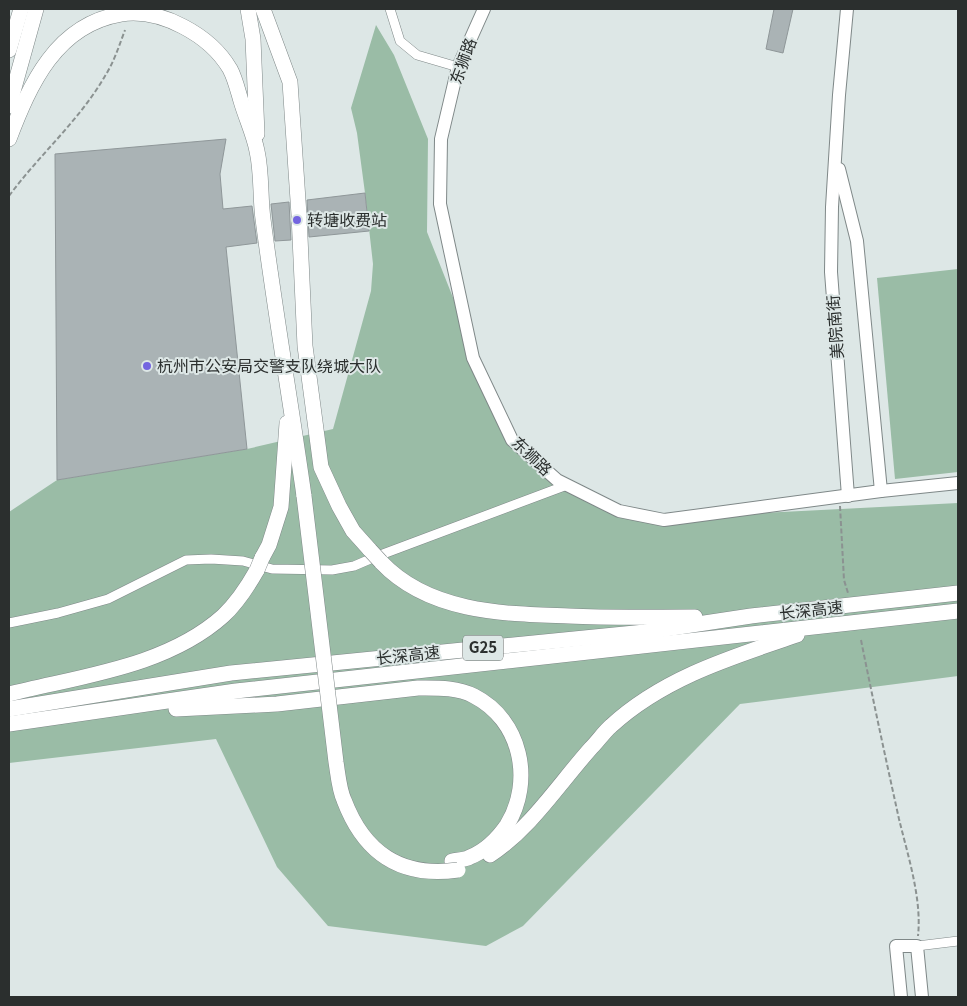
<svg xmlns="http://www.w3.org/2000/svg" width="967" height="1006" viewBox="0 0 967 1006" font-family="Georgia,'Noto Sans SC',serif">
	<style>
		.green { fill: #9abca6 }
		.building { fill: #aab3b5; stroke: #8f9799 }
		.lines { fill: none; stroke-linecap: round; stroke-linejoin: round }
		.street-casing { stroke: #7f8888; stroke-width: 10 }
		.secondary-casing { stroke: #7f8888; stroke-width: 14 }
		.highway-casing { stroke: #7f8888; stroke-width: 16 }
		.path { stroke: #8b9291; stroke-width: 2; stroke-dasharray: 5 2.5; stroke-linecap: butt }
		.street { stroke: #fff; stroke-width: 9 }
		.secondary { stroke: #fff; stroke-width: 12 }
		.highway { stroke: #fff; stroke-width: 15 }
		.highway-bridge-casing { stroke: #7f8888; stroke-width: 16; stroke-linecap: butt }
		.highway-bridge { stroke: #fff; stroke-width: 15 }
		.poi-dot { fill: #7465e0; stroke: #dde7e6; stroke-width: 2 }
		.labels { text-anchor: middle; stroke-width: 4; stroke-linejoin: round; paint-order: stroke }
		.shield { fill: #dde7e6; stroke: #606665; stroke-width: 1 }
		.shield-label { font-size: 15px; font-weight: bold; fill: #2b2f2e }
		.street-label { font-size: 16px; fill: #2b2f2e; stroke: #dde7e6 }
		.poi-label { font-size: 16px; fill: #2b2f2e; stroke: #dde7e6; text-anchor: start }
	</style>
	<rect width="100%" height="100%" fill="#dde7e6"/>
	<g class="green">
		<path d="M376,25L394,55L428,139L427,232L469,338L512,440L567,485L619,511L685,517L958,503V676L740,704L523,926L486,946L328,926L277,867L216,739L9,763V512L57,480L247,449L333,429L371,291L373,264L365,193L357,133L351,108Z"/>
		<path d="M958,269V472L895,479L877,278Z"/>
	</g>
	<g class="building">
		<path d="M774,9H793L783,53L766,49Z"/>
		<path d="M226,139L220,174L223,209L252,206L257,243L226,247L247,449L57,480L55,154Z"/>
		<path d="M365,193L369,231L309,237L307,200Z"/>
		<path d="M289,202L291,240L275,241L271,204Z"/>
	</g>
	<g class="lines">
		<defs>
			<g id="street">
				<path d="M390,9L400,41L417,55L458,67"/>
				<path d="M9,623L58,613L108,599L186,560L211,559L243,561L272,569L332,570L354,566L375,557L567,485"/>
				<path d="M917,946L958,941"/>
			</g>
			<g id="secondary">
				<path d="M484,9L458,67L441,139L440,204L473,358L512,440L557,480L619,511L664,520L881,491L958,483"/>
				<path d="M847,9L839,95L832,207L831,272L848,496"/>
				<path d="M839,169L857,241L881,491"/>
				<path d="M901,997L896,946H917L922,997"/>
			</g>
			<g id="highway">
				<path d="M248,9L253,39L257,134"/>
				<path d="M263,9L290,82L299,215L305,346L321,467L339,506L353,531L370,550"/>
				<path d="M9,50L21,9"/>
				<path d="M9,106L36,9"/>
				<path d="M9,139C30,84 56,25 121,14C161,8 210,35 230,69C235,78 238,91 241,101C246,118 254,135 257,151C262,173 260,197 263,219C275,312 291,404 304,496"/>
				<path d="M262,558L269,545L281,507L287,423"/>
				<path d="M381,562C429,613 505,614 569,616C611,618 653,617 695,617"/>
				<path d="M9,694C80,676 166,667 223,616C237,603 248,586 257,570"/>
				<path d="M9,709L231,673L645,632L751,616L958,593"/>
				<path d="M176,709L277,704L418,688C436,688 457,687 474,696C521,720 534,781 507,825C498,838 485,851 470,857C465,860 457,860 452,861"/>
				<path d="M9,724L236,691L958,611"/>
				<path d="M490,855C531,828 558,785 591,748C598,741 604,732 611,726C663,678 732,657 797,635"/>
			</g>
		</defs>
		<use href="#street" class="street-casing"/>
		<use href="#secondary" class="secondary-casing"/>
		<use href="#highway" class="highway-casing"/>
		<g class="path">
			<path d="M9,196C39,155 79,121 105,76C114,62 119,46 125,30"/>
			<path d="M840,506L844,580L848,593"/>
			<path d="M861,640C873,700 886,760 899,819C908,856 922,899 918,936"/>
		</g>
		<use href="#street" class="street"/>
		<use href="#secondary" class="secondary"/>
		<use href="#highway" class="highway"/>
		<defs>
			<g id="highway-bridge">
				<path d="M304,496L336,762C338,774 339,789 344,800C364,853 401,878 458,870"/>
				<path d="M370,550L381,562"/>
				<path d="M257,570L262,558"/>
			</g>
		</defs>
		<use href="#highway-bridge" class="highway-bridge-casing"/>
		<use href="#highway-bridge" class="highway-bridge"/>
	</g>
	<g class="poi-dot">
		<circle cx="297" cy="220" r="5"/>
		<circle cx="147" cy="366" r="5"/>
	</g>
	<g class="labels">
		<rect class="shield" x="463" y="635.5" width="40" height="25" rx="4"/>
		<g class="shield-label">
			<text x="483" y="653">G25</text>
		</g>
		<g class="street-label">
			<text transform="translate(463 61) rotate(-70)" y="6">东狮路</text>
			<text transform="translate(835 327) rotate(-94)" y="6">美院南街</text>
			<text transform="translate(532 456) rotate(44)" y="6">东狮路</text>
			<text transform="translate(811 610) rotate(-6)" y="6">长深高速</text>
			<text transform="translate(408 655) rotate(-6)" y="6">长深高速</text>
		</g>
		<g class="poi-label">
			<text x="307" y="226">转塘收费站</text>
			<text x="157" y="372">杭州市公安局交警支队绕城大队</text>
		</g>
	</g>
	<rect width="967" height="1006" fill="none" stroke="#2b2f2e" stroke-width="20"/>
</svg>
